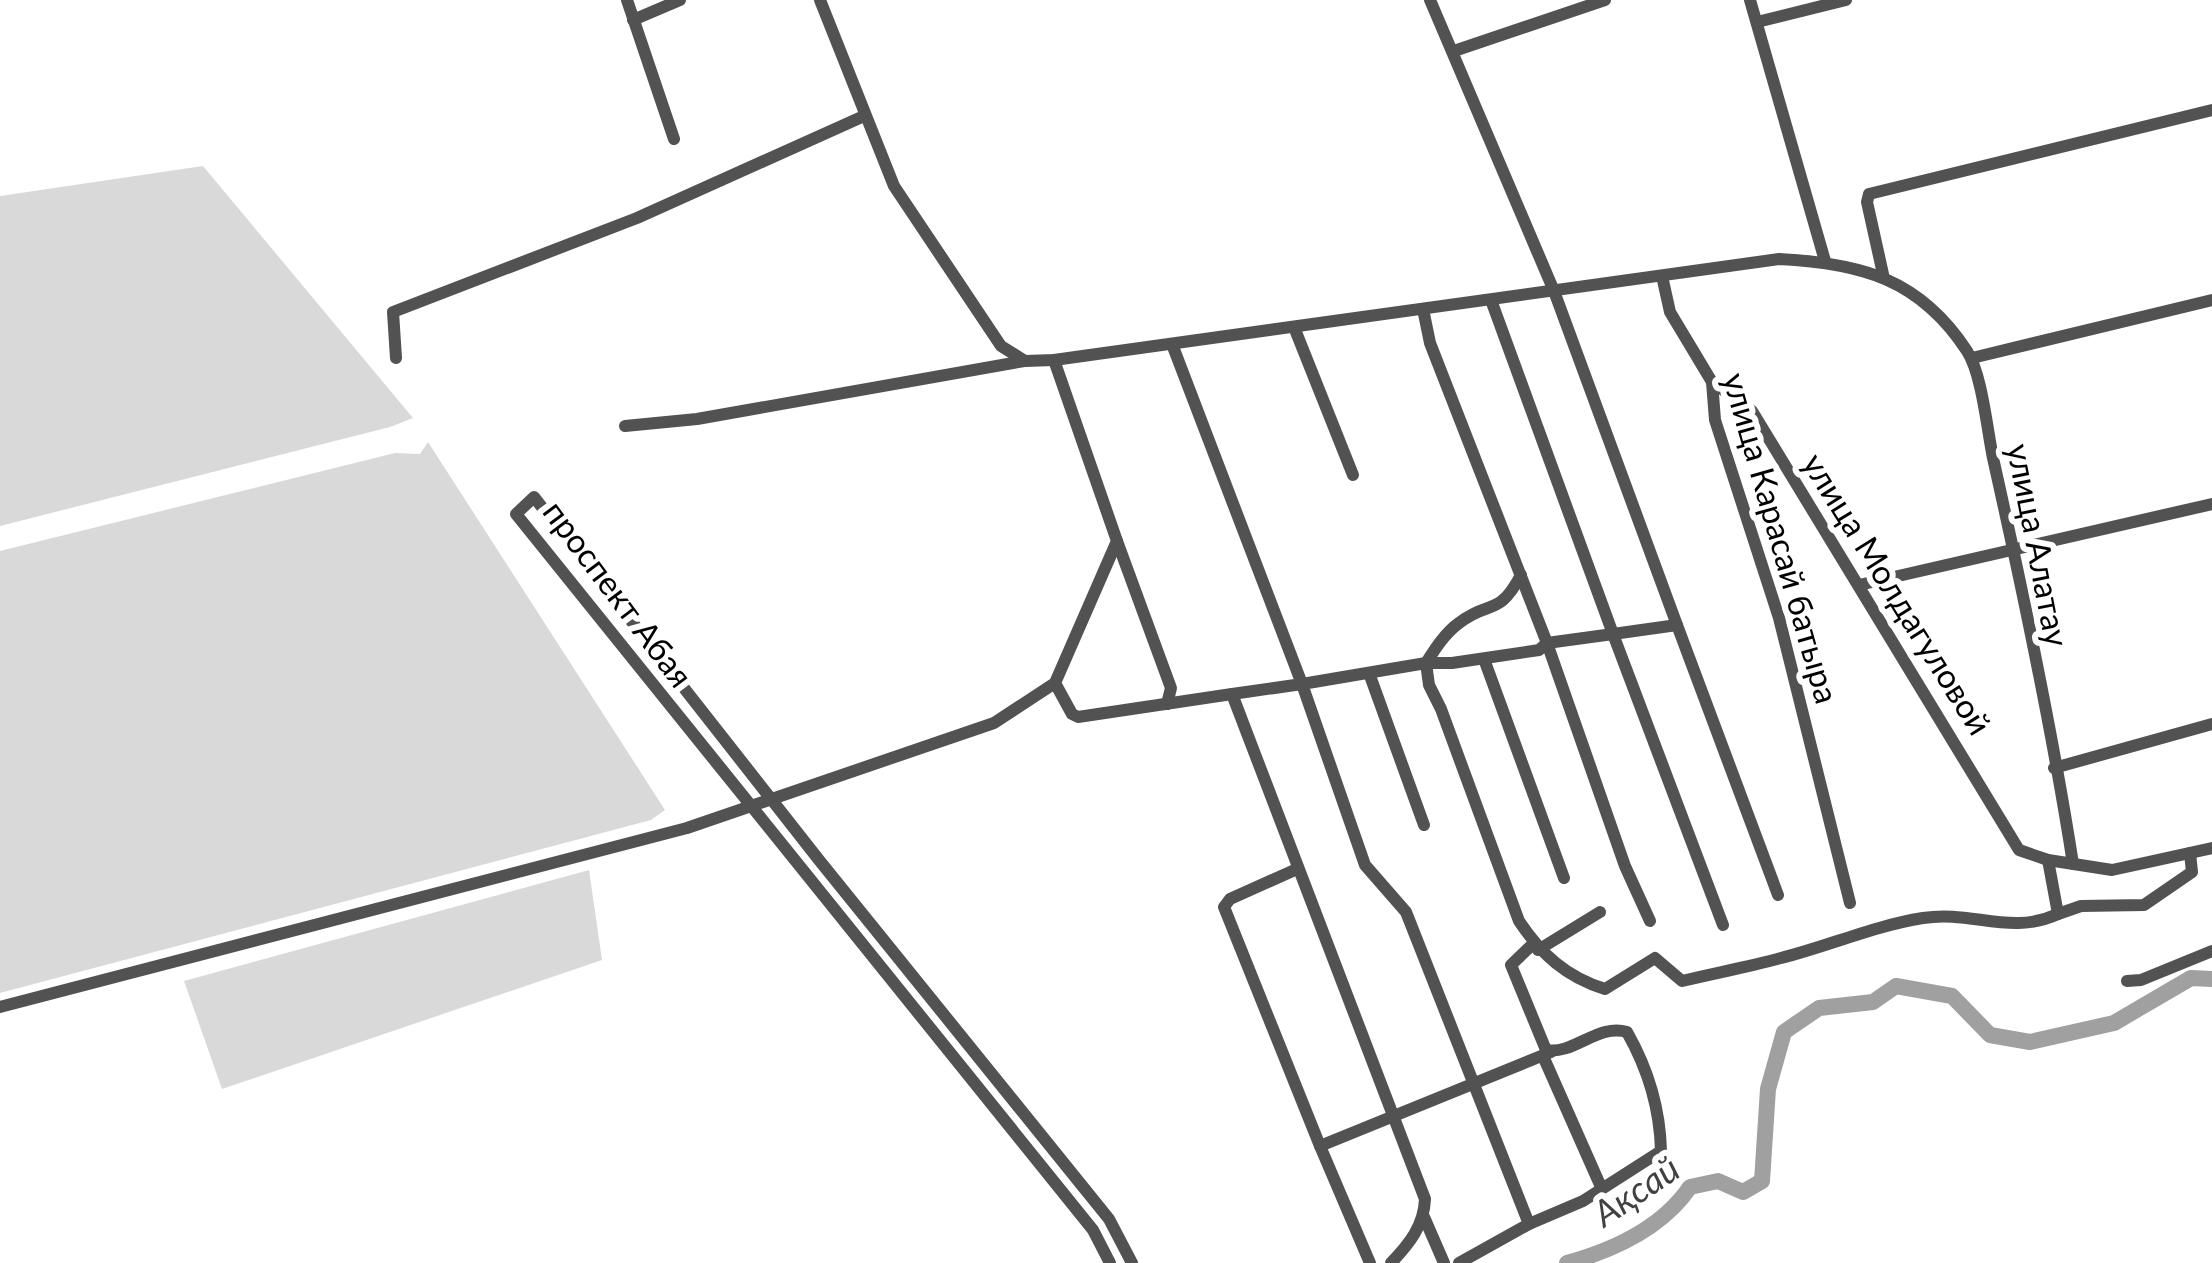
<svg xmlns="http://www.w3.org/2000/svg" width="2212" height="1263" viewBox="0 0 2212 1263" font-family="Lato,sans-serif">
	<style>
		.green { fill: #d9d9d9 }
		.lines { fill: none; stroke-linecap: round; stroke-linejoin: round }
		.river { stroke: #a0a0a0; stroke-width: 16 }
		.minor { stroke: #525252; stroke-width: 12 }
		.labels { text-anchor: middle; stroke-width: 12; stroke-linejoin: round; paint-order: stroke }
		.street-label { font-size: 33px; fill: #000; stroke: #fff }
		.water-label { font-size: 36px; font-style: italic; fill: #414141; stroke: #fff }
	</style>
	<rect width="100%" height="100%" fill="#fff"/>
	<g class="green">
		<path d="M203,166L413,418L390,427L0,526V196Z"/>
		<path d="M428,442L665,810L651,820L0,993V551L395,453L420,454Z"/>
		<path d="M589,870L602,960L222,1089L184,981Z"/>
	</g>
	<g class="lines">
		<path class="river" d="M1567,1263C1614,1250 1662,1228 1690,1187L1718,1181L1743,1192L1762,1181L1768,1089L1784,1032L1819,1008L1873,1002L1896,986L1952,996L1990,1035L2030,1042L2114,1023L2191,978L2212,979"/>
		<g class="minor">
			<path d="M627,0L674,139"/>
			<path d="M820,0L894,186L1001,346L1025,361L1054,360L1779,259C1861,263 1920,279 1967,351C1982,374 1987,429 1993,458C2023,592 2052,728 2073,864"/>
			<path d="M1430,0L1554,291L1677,625"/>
			<path d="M1750,0L1825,261"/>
			<path d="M633,20L680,0"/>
			<path d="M1757,22L1846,0"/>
			<path d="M1454,51L1605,0"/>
			<path d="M1883,274L1867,202L1869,194L2212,110"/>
			<path d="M1662,276L1670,312L1712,382L1715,420L1779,618L1850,903"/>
			<path d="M1491,300L1613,634L1677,625L1778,895"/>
			<path d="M1423,309L1430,343L1547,643L1625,866L1650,921"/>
			<path d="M1294,327L1353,475"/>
			<path d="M1172,344L1302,684L1232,694L1425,1199C1424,1226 1409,1244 1391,1263"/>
			<path d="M396,358L393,312L637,218L864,116"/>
			<path d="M1972,358L2212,300"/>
			<path d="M1712,382L1752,411L2019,850L2048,860L2112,870L2212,848"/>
			<path d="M625,426L697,419L1024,361"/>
			<path d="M1117,541L1171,688L1167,704"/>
			<path d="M1521,575C1498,618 1490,599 1459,623C1445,633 1435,649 1426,663L1429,685L1441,709L1519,921C1541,954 1566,977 1605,989L1655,958L1682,981C1715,973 1748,967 1781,958C1829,946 1873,926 1923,918C1972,910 2010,936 2058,914"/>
			<path d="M1859,585L2212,504"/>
			<path d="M1484,659L1564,878"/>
			<path d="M1369,673L1424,825"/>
			<path d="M1055,683L1072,714L1078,717L1232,694"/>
			<path d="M2054,768L2212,724"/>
			<path d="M2048,860L2058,914L2081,906L2144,905L2192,872L2190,853"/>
			<path d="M1297,869L1230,899L1224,907L1320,1146"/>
			<path d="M1538,950L1600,912"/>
			<path d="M2127,981L2141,980L2212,951"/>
			<path d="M0,1007L687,828L994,723L1055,683L1117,541L1054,360"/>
			<path d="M1543,1056L1601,1187"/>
			<path d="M1424,1217L1444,1263"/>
			<path d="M1529,1224L1406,912L1365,865L1302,684L1426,663H1452L1539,650L1547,643L1613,634L1723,925"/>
			<path d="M1110,1263L1093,1230L516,514L534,497L819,860L1109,1219L1132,1263"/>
			<path d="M1370,1263L1320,1146L1551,1052"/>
			<path d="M1459,1263L1529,1224L1583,1201L1661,1151C1660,1108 1648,1069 1627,1032C1598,1023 1574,1055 1546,1050L1511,965L1534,943"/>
		</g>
	</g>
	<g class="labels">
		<g class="street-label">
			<text transform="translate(1781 538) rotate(74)" y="12">улица Карасай батыра</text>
			<text transform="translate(2038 545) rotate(79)" y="12">улица Алатау</text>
			<text transform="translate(618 594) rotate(53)" y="12">проспект Абая</text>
			<text transform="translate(1897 594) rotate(58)" y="12">улица Молдагуловой</text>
		</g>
		<g class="water-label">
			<text transform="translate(1636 1191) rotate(-34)" y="13">Ақсай</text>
		</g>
	</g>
</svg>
